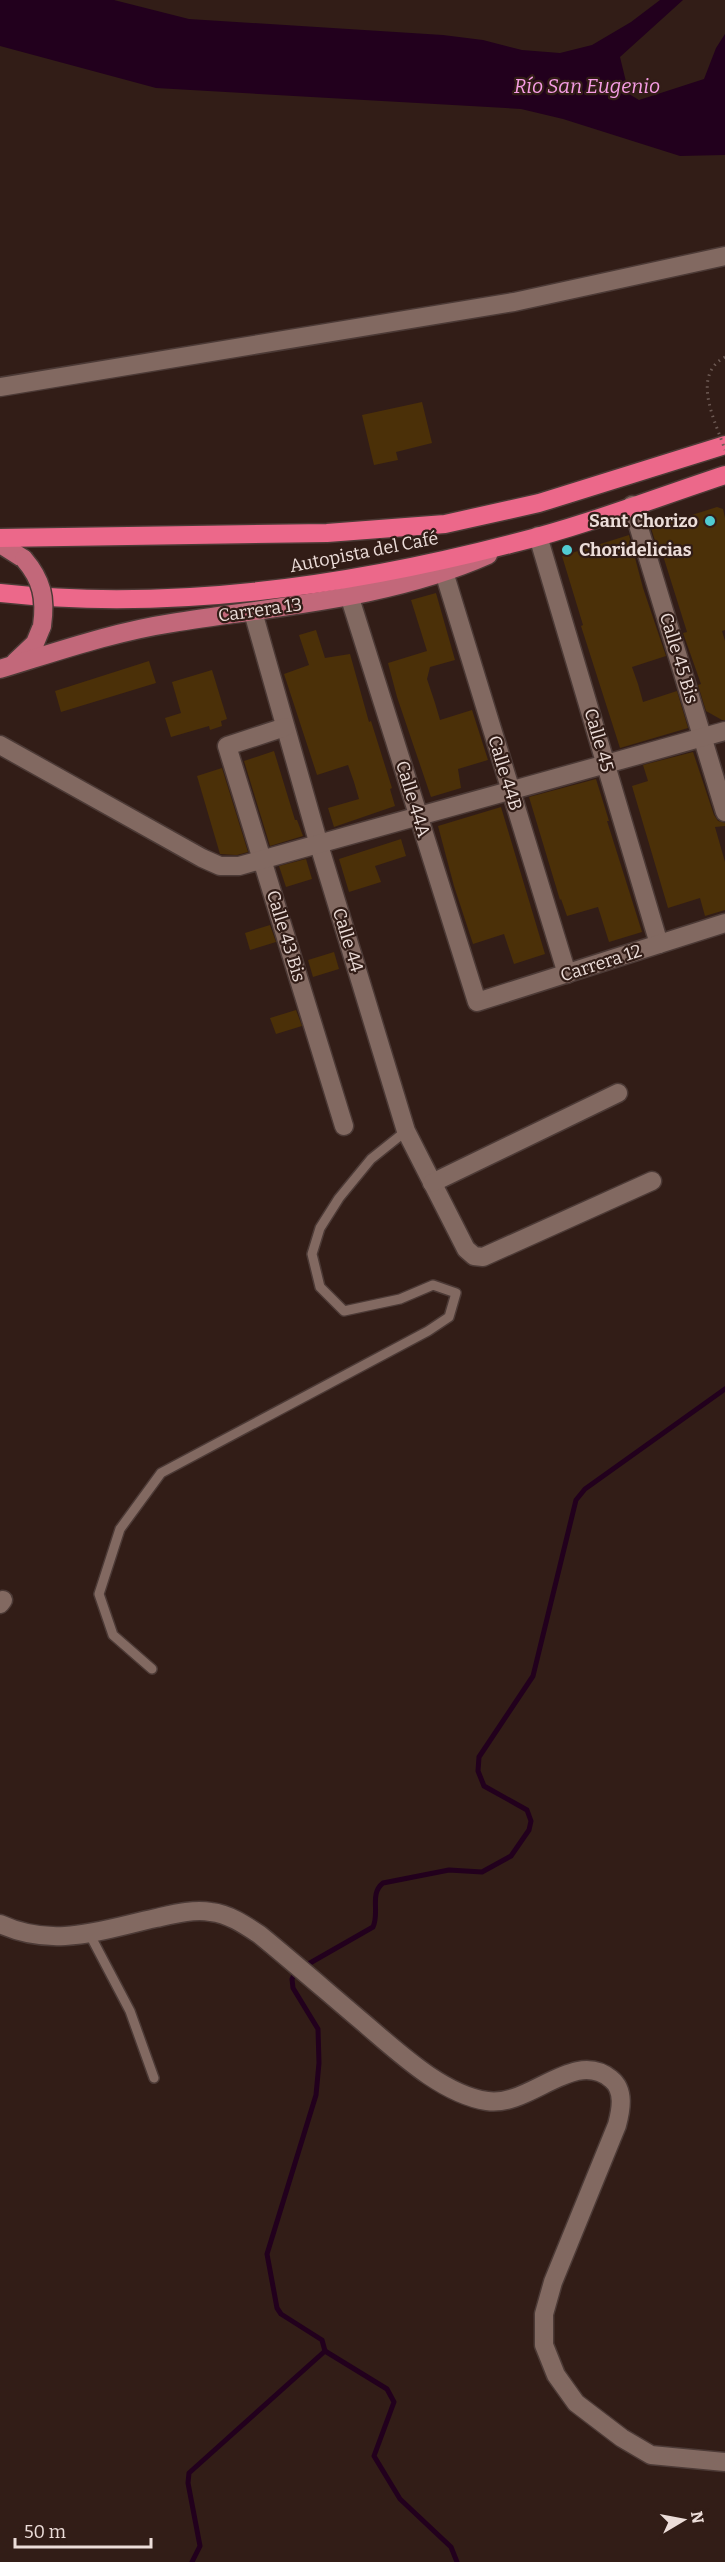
<svg xmlns="http://www.w3.org/2000/svg" width="725" height="2562" viewBox="0 0 725 2562" font-family="Bitter,serif">
	<style>
		.water { fill: #22001d }
		.lines { fill: none; stroke-linecap: round; stroke-linejoin: round }
		.stream { stroke: #22001d; stroke-width: 5 }
		.building { fill: #4b3008 }
		.lane-casing { stroke: #4c3a36; stroke-width: 12 }
		.street-casing { stroke: #4c3a36; stroke-width: 21 }
		.primary-casing { stroke: #4c3a36; stroke-width: 21 }
		.highway-casing { stroke: #4c3a36; stroke-width: 21 }
		.lane { stroke: #826961; stroke-width: 9 }
		.street { stroke: #826961; stroke-width: 18 }
		.primary { stroke: #c2687a; stroke-width: 18 }
		.highway { stroke: #ec688a; stroke-width: 18 }
		.primary-bridge-casing { stroke: #4c3a36; stroke-width: 21; stroke-linecap: butt }
		.path-bridge { stroke: #6d5a54; stroke-width: 3; stroke-dasharray: 1.5 4.5; stroke-linecap: butt }
		.primary-bridge { stroke: #c2687a; stroke-width: 18 }
		.poi-dot { fill: #51ccd2; stroke: #321d17; stroke-width: 2 }
		.labels { text-anchor: middle; stroke-width: 4.5; stroke-linejoin: round; paint-order: stroke }
		.poi-label { font-size: 18px; font-weight: bold; fill: #ecddd9; stroke: #321d17; text-anchor: end }
		.street-label { font-size: 18px; fill: #ecddd9; stroke: #321d17 }
		.water-label { font-size: 20px; font-style: italic; fill: #f69de4; stroke: #321d17 }
	</style>
	<rect width="100%" height="100%" fill="#321d17"/>
	<path class="water" d="M0,0H114L189,19L443,35L483,40L522,50L560,53L592,45L631,22L660,0H683L620,57L629,94L639,100L704,79L716,48L725,34V155L680,156L563,119L521,109L156,88L0,46Z"/>
	<g class="lines">
		<g class="stream">
			<path d="M325,2351L387,2389L394,2402L374,2456L400,2499L451,2547L457,2562"/>
			<path d="M192,2562L200,2546L188,2483L189,2473L325,2351L322,2340L281,2314L277,2308L267,2254L316,2095L319,2063L318,2029L293,1988L292,1979L296,1971L373,1927C380,1912 369,1894 383,1883L449,1870L482,1872L511,1856L529,1830L531,1821L527,1810L484,1786L478,1771L479,1757L533,1676L576,1500L585,1489L725,1389"/>
		</g>
	</g>
	<g class="building">
		<path d="M422,402L432,443L396,452L398,460L374,465L362,415Z"/>
		<path d="M717,507L723,509L725,518V630L722,631L725,641V720H722L706,711L698,685L701,684L683,633L687,632L660,546L657,547L651,528Z"/>
		<path d="M629,535L643,588L666,656L632,667L638,684L643,702L677,691L688,728L620,748L581,626L583,625L562,556Z"/>
		<path d="M436,593L455,660L430,667L427,679L435,703L440,720L472,710L488,760L458,769L461,788L431,797L397,697L388,663L427,651L411,600Z"/>
		<path d="M316,630L325,658L350,654L369,722L371,721L392,788L390,789L395,806L334,827L328,808L359,799L354,782L348,765L317,775L284,674L309,665L299,635Z"/>
		<path d="M149,661L156,683L61,712L55,691Z"/>
		<path d="M212,670L227,719L221,721L222,726L210,730L209,726L171,737L165,718L181,713L172,682Z"/>
		<path d="M274,751L295,820H297L303,836L270,846L244,761Z"/>
		<path d="M693,752L714,815L718,821L725,823V826L715,827L725,862V910L705,916L700,898L668,908L632,786L648,781L643,765Z"/>
		<path d="M222,768L248,852L237,855L220,854L197,776Z"/>
		<path d="M596,779L609,821H607L642,932L609,942L598,907L567,916L561,899L560,900L529,797Z"/>
		<path d="M501,807L545,954L514,964L504,934L473,944L454,886L438,826Z"/>
		<path d="M401,839L406,856L375,866L381,882L349,892L339,859Z"/>
		<path d="M306,859L312,879L286,887L279,866Z"/>
		<path d="M270,925L276,942L250,950L245,933Z"/>
		<path d="M334,952L339,969L313,977L308,960Z"/>
		<path d="M296,1010L302,1026L276,1034L270,1018Z"/>
	</g>
	<g class="lines">
		<defs>
			<g id="lane">
				<path d="M152,1669L113,1635L99,1594L120,1529L161,1473L428,1331L449,1317L456,1293L433,1285L400,1299L344,1311L320,1287L312,1254L320,1228L339,1198L371,1159L406,1131"/>
				<path d="M89,1933L130,2011L154,2078"/>
			</g>
			<g id="street">
				<path d="M0,387L514,302L725,256"/>
				<path d="M632,505L725,812"/>
				<path d="M538,536L659,944"/>
				<path d="M444,572L567,974"/>
				<path d="M349,595L477,1002L725,923"/>
				<path d="M253,612L319,845L406,1131L466,1249L474,1256L483,1257L652,1181"/>
				<path d="M285,727L227,746L344,1126"/>
				<path d="M0,745L202,858L220,866H239L725,731"/>
				<path d="M432,1183L618,1093"/>
				<path d="M0,1604L3,1600"/>
				<path d="M0,1924C54,1949 101,1930 156,1918C174,1914 193,1909 211,1912C229,1914 245,1925 260,1935C293,1962 325,1990 358,2018C394,2048 440,2094 487,2101C529,2108 574,2048 611,2079C625,2090 621,2110 617,2125L553,2282L544,2314V2345L556,2375L576,2403L622,2438L651,2455L725,2462"/>
			</g>
			<g id="primary">
				<path d="M0,544L24,559"/>
				<path d="M15,662L35,643L42,626"/>
				<path d="M0,669C56,652 113,632 172,623C277,606 389,599 488,555"/>
			</g>
			<g id="highway">
				<path d="M0,538L327,533L445,524L539,503L725,445"/>
				<path d="M0,593C173,612 350,586 518,542C586,525 658,497 725,475"/>
			</g>
		</defs>
		<use href="#lane" class="lane-casing"/>
		<use href="#street" class="street-casing"/>
		<use href="#primary" class="primary-casing"/>
		<use href="#highway" class="highway-casing"/>
		<use href="#lane" class="lane"/>
		<use href="#street" class="street"/>
		<use href="#primary" class="primary"/>
		<use href="#highway" class="highway"/>
		<defs>
			<path id="primary-bridge" d="M24,559C42,580 46,598 42,626"/>
		</defs>
		<use href="#primary-bridge" class="primary-bridge-casing"/>
		<path class="path-bridge" d="M725,357C690,376 716,422 725,450"/>
		<use href="#primary-bridge" class="primary-bridge"/>
	</g>
	<g class="poi-dot">
		<circle cx="710" cy="521" r="6"/>
		<circle cx="567" cy="550" r="6"/>
	</g>
	<g class="labels">
		<g class="poi-label">
			<text x="698" y="527">Sant Chorizo</text>
			<text x="579" y="556" text-anchor="start">Choridelicias</text>
		</g>
		<g class="street-label">
			<text transform="translate(364 552) rotate(-11)" y="6">Autopista del Café</text>
			<text transform="translate(260 610) rotate(-8)" y="6">Carrera 13</text>
			<text transform="translate(679 658) rotate(73)" y="6">Calle 45 Bis</text>
			<text transform="translate(599 740) rotate(74)" y="6">Calle 45</text>
			<text transform="translate(505 773) rotate(73)" y="6">Calle 44B</text>
			<text transform="translate(413 799) rotate(73)" y="6">Calle 44A</text>
			<text transform="translate(286 936) rotate(73)" y="6">Calle 43 Bis</text>
			<text transform="translate(348 940) rotate(73)" y="6">Calle 44</text>
			<text transform="translate(601 963) rotate(-18)" y="6">Carrera 12</text>
		</g>
		<g class="water-label">
			<text x="587" y="93">Río San Eugenio</text>
		</g>
	</g>
	<g transform="translate(683 2520) rotate(80)" stroke="#321d17" stroke-width="4.5" paint-order="stroke">
	<path d="M0-4.5L10 22L0 15L-10 22Z" fill="#ecddd9"/>
	<text y="-9" font-size="16" font-weight="bold" text-anchor="middle" fill="#ecddd9">N</text>
	</g>
	<path d="M15 2538v9h136v-9" fill="none" stroke="#ecddd9" stroke-width="3"/>
	<text x="24" y="2538" font-size="18" fill="#ecddd9" stroke="#321d17" stroke-width="4.5" paint-order="stroke">50 m</text>
</svg>
